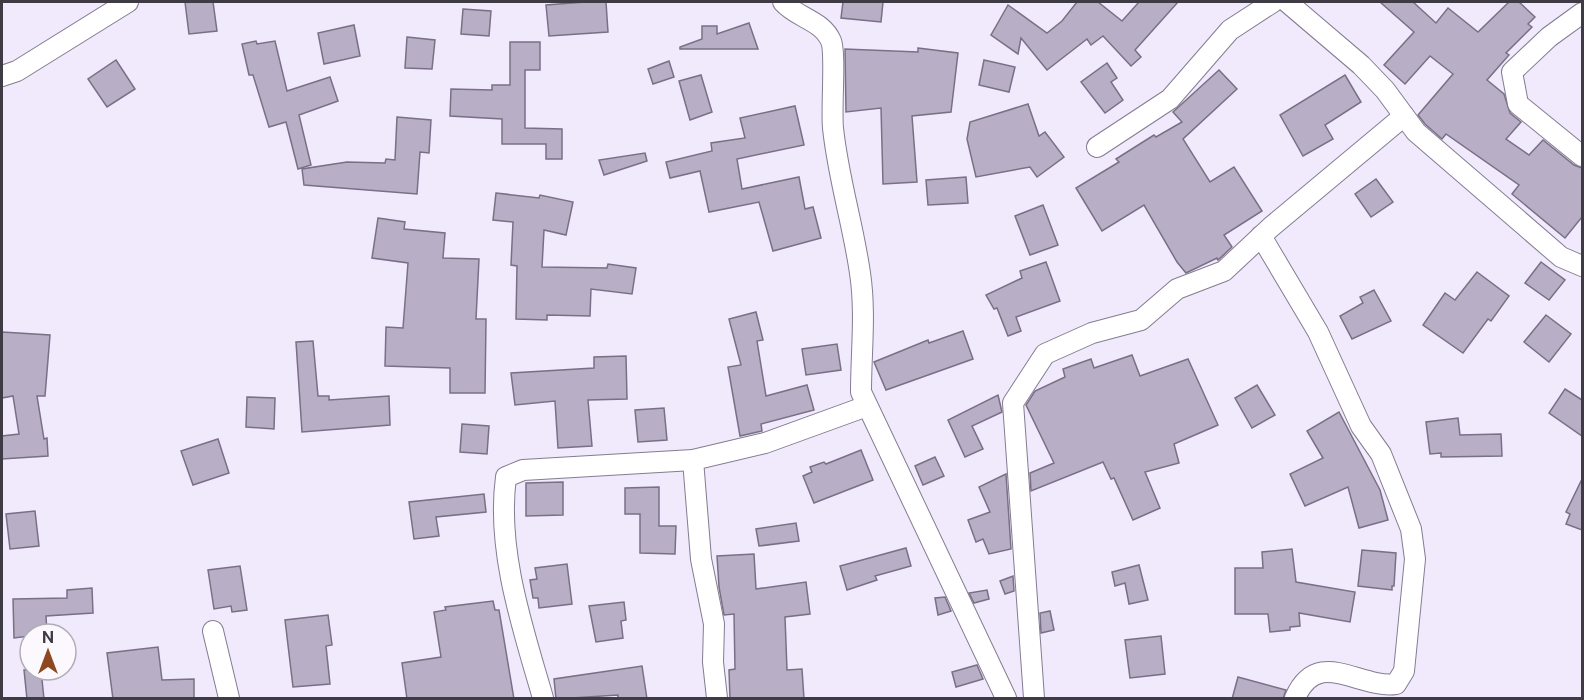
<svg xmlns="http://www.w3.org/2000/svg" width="1584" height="700" font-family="'Public Sans',sans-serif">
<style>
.building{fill:#b8aec5;stroke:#797086;stroke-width:1.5}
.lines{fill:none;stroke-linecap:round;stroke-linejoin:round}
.minor-casing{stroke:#847c91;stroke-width:22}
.minor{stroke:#fff;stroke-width:20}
</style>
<rect width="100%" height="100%" fill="#f1e9fc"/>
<g class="building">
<path d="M185,2h28l4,29 -28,3z"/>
<path d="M585,2h21l2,30 -59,4 -3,-31z"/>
<path d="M843,2h40l-2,20 -40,-4z"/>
<path d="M1077,2h21l24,19 17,-19h39l-43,48 6,7 -10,9 -28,-30 -12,9 -4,-6 -40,31 -26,-32 -3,16 -27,-19 17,-30 39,28 15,-12z"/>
<path d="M1380,2h33l23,21 12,-15 30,24 31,-30h10l16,15 -7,7 4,3 -26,26 3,2 -22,25 17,14 6,19 11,9 -15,17 23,16 14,-15 31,25 8,3v49l-17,21 -53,-44 7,-9 -73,-51 -4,5 -17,-15 -7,-9 35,-41 -23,-18 -25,28 -21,-19 30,-33z"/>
<path d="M463,9l28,2 -2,25 -28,-2z"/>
<path d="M749,23l9,26h-78v-2l22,-8v-13h15v8z"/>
<path d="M354,25l6,31 -36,8 -6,-31z"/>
<path d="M407,37l28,3 -3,29 -27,-1z"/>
<path d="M256,41l1,3 18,-3 12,50 43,-14 8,24 -39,14 12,50 -13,4 -12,-47 -17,5 -16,-52h-4l-7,-31z"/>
<path d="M510,42h30v28h-15v58l37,1v30h-16v-15h-44v-25l-52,-3 1,-27 41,1v-5h18z"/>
<path d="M918,48l40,5 -7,59 -39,4 5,66 -34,2 -2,-76 -35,4 -1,-63 73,3z"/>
<path d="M116,60l19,29 -28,18 -19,-28z"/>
<path d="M984,60l31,7 -6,25 -30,-7z"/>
<path d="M669,61l5,16 -21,7 -5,-15z"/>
<path d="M1107,63l10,15 -6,4 12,18 -18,13 -24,-31z"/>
<path d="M1219,70l18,19 -54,50 27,43 24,-15 28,44 -38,24 8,12 -14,13 -1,-2 -31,15 -9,-11 -33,-57 -42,26 -26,-43 43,-26 -3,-3 38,-24 2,2 26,-15 -9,-10z"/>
<path d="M701,75l11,37 -22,8 -11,-39z"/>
<path d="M1345,75l16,27 -36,23 8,14 -30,17 -23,-41z"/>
<path d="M1028,104l11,32 6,-4 19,25 -27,20 -7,-10 -54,10 -9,-38 3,-17z"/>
<path d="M795,106l9,39 -67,14 5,30 57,-12 6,32 8,-2 8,31 -48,13 -14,-49 -50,10 -9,-41 -30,7 -4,-16 46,-11 -1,-8 34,-5 -5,-20z"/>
<path d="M397,117l34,3 -2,33 -9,-1 -3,42 -113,-9 -2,-16 45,-7 38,1 1,-4 9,1z"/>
<path d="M645,153l2,8 -43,14 -5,-15z"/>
<path d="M966,177l2,26 -40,2 -2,-25z"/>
<path d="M1376,179l17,23 -22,15 -16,-23z"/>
<path d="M496,193l43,5 1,-3 33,7 -7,33 -22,-5 -2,37 65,1 1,-4 28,4 -4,26 -41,-5 -1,27 -43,-1v5l-31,-1 1,-53 -6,-1 2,-43 -20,-2z"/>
<path d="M1043,205l15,40 -28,10 -15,-39z"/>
<path d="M378,218l27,4 -1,7 41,4 -2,25 36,1 -3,60h10l-1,74h-35v-25l-65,-2 1,-39 17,1 5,-65 -36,-5z"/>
<path d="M1046,262l14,39 -44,16 5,14 -13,5 -11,-28 -3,1 -8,-14 36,-17 -2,-7z"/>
<path d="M1541,262l24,18 -16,20 -24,-17z"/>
<path d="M1477,272l32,24 -18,25 -3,-2 -25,34 -40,-28 22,-32 10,7z"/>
<path d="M1374,290l17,31 -39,18 -12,-23 23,-13 -3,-6z"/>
<path d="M756,312l7,28 -6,1 9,55 41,-11 7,25 -53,14 1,7 -22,5 -12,-69 13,-2 -12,-46z"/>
<path d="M1546,315l25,19 -22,28 -25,-20z"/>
<path d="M963,331l10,28 -87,31 -12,-28 54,-22 1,3z"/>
<path d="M2,332l48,3 -5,61h-8l7,43 3,-1 1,18 -46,3v-23l17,-2 -6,-38 -11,2z"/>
<path d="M313,341l5,55h11v4l60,-4 1,29 -88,7 -6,-90z"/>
<path d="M837,344l4,26 -35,5 -4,-26z"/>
<path d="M1132,355l8,21 48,-17 30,66 -44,19 5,19 -34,9 15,36 -27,12 -19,-42 -3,1 -8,-17 -72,29 -1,-18 24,-10 -28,-58 9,-14 30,-14 -2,-8 28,-10 3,9z"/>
<path d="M626,356l1,43 -39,1 4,46 -34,2 -3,-47 -40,4 -4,-32 83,-5v-11z"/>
<path d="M1257,385l18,30 -23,13 -17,-30z"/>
<path d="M1565,389l17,11v36l-33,-23z"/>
<path d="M998,395l4,17 -30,14 11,23 -18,8 -17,-37z"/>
<path d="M247,397l28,1 -1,31 -28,-2z"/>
<path d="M664,408l3,32 -29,2 -3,-32z"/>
<path d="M1339,412l41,78 8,30 -29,8 -11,-41 -43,19 -15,-32 33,-16 -16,-27z"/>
<path d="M1458,418l2,17 41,-1 1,22 -61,1v-4l-11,1 -4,-32z"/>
<path d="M462,424l27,2 -2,28 -27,-2z"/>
<path d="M218,439l11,34 -36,12 -12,-34z"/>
<path d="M861,450l12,30 -59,23 -11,-27 9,-4 -2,-5 14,-5 2,2z"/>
<path d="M935,457l9,19 -21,9 -8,-19z"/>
<path d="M1006,474l5,75 -22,5 -6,-15 -7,3 -8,-22 22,-8 -11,-25z"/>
<path d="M1582,479v51l-16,-6 4,-10 -4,-2z"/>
<path d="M563,482v33l-37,1v-33z"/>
<path d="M659,487v39h17l-1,28 -35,-1v-39h-15v-26z"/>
<path d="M484,494l2,18 -50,5 3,19 -25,3 -5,-37z"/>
<path d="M35,511l4,35 -29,3 -4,-35z"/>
<path d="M796,523l3,18 -40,5 -3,-17z"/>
<path d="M906,548l5,18 -36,10 2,4 -30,10 -7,-24z"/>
<path d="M1292,549l4,33 59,10 -5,30 -51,-9 1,13 -10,1v3l-20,2 -2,-18h-33v-46h28l-1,-16z"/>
<path d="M1362,550l34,3 -2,33h-2v4l-34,-4z"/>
<path d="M754,554l2,35 50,-7 4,32 -25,3 2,53 15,-1 2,30h-74l-1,-29 6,-1 -1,-55 -10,1 -5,-28 -2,-31z"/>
<path d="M567,564l5,40 -33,4 -1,-10h-5l-3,-18 7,-1 -2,-11z"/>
<path d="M1139,565l9,35 -19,4 -4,-21 -10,3 -3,-14z"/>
<path d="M240,566l7,44 -15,2 -1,-6 -17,3 -6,-39z"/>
<path d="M1013,576l1,15 -9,3 -5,-13z"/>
<path d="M92,588l1,25 -47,3 1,18 -33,4 -1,-39 54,-1v-8z"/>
<path d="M987,590l2,9 -15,4 -5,-10z"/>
<path d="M945,597l6,14 -13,4 -3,-17z"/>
<path d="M493,601l2,9h4l15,89h-107l-5,-36 39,-6 -7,-45 12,-2 -1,-3z"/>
<path d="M624,602l2,18 -5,1 2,17 -27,4 -7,-36z"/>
<path d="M1050,611l4,19 -13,3 -1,-20z"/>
<path d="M328,615l4,30 -6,1 4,38 -37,3 -8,-67z"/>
<path d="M1161,636l4,38 -35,4 -5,-38z"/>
<path d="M158,647l4,33 32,-1v20h-81l-6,-46z"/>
<path d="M977,665l6,14 -27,8 -4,-15z"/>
<path d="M642,666l5,33h-29v-4l-62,4 -2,-20z"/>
<path d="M24,670h17l3,29h-17z"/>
<path d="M1238,677l48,13 -3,9h-51z"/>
</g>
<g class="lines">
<g class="minor-casing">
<g id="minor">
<path d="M783,2c14,16 39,18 48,39 5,12 0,69 2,87 5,49 20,96 27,145 6,40 1,79 1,119l145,306"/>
<path d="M1287,2l74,63 24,25 31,42 145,125 21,9"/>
<path d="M1582,13l-33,24 -37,35 6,32 64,52"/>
<path d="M2,76l15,-5 111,-69"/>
<path d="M1097,147l73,-48 60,-69 43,-28"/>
<path d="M1261,236l57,96 43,94 20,28 30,75 4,30 -11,112 -8,13c-38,5 -78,-38 -101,14"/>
<path d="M693,460l8,99 13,65 -1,38 4,36"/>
<path d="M213,631l16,67"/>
<path d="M543,698c-20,-69 -47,-148 -37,-221l17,-7 170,-10 72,-17 102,-37"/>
<path d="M1034,698l-21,-295 32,-49 47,-21 49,-13 36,-31 47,-18 47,-44 133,-111"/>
</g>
</g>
<use href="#minor" class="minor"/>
</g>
<rect width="1584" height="700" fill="none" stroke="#3f3b45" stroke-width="6"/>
<g transform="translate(48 652)"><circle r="28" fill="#fbf9fe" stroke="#b0adb4" stroke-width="1.5"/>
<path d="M0-4.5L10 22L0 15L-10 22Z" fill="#8d481f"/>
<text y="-9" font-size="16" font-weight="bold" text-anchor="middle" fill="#3f3b45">N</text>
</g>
</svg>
